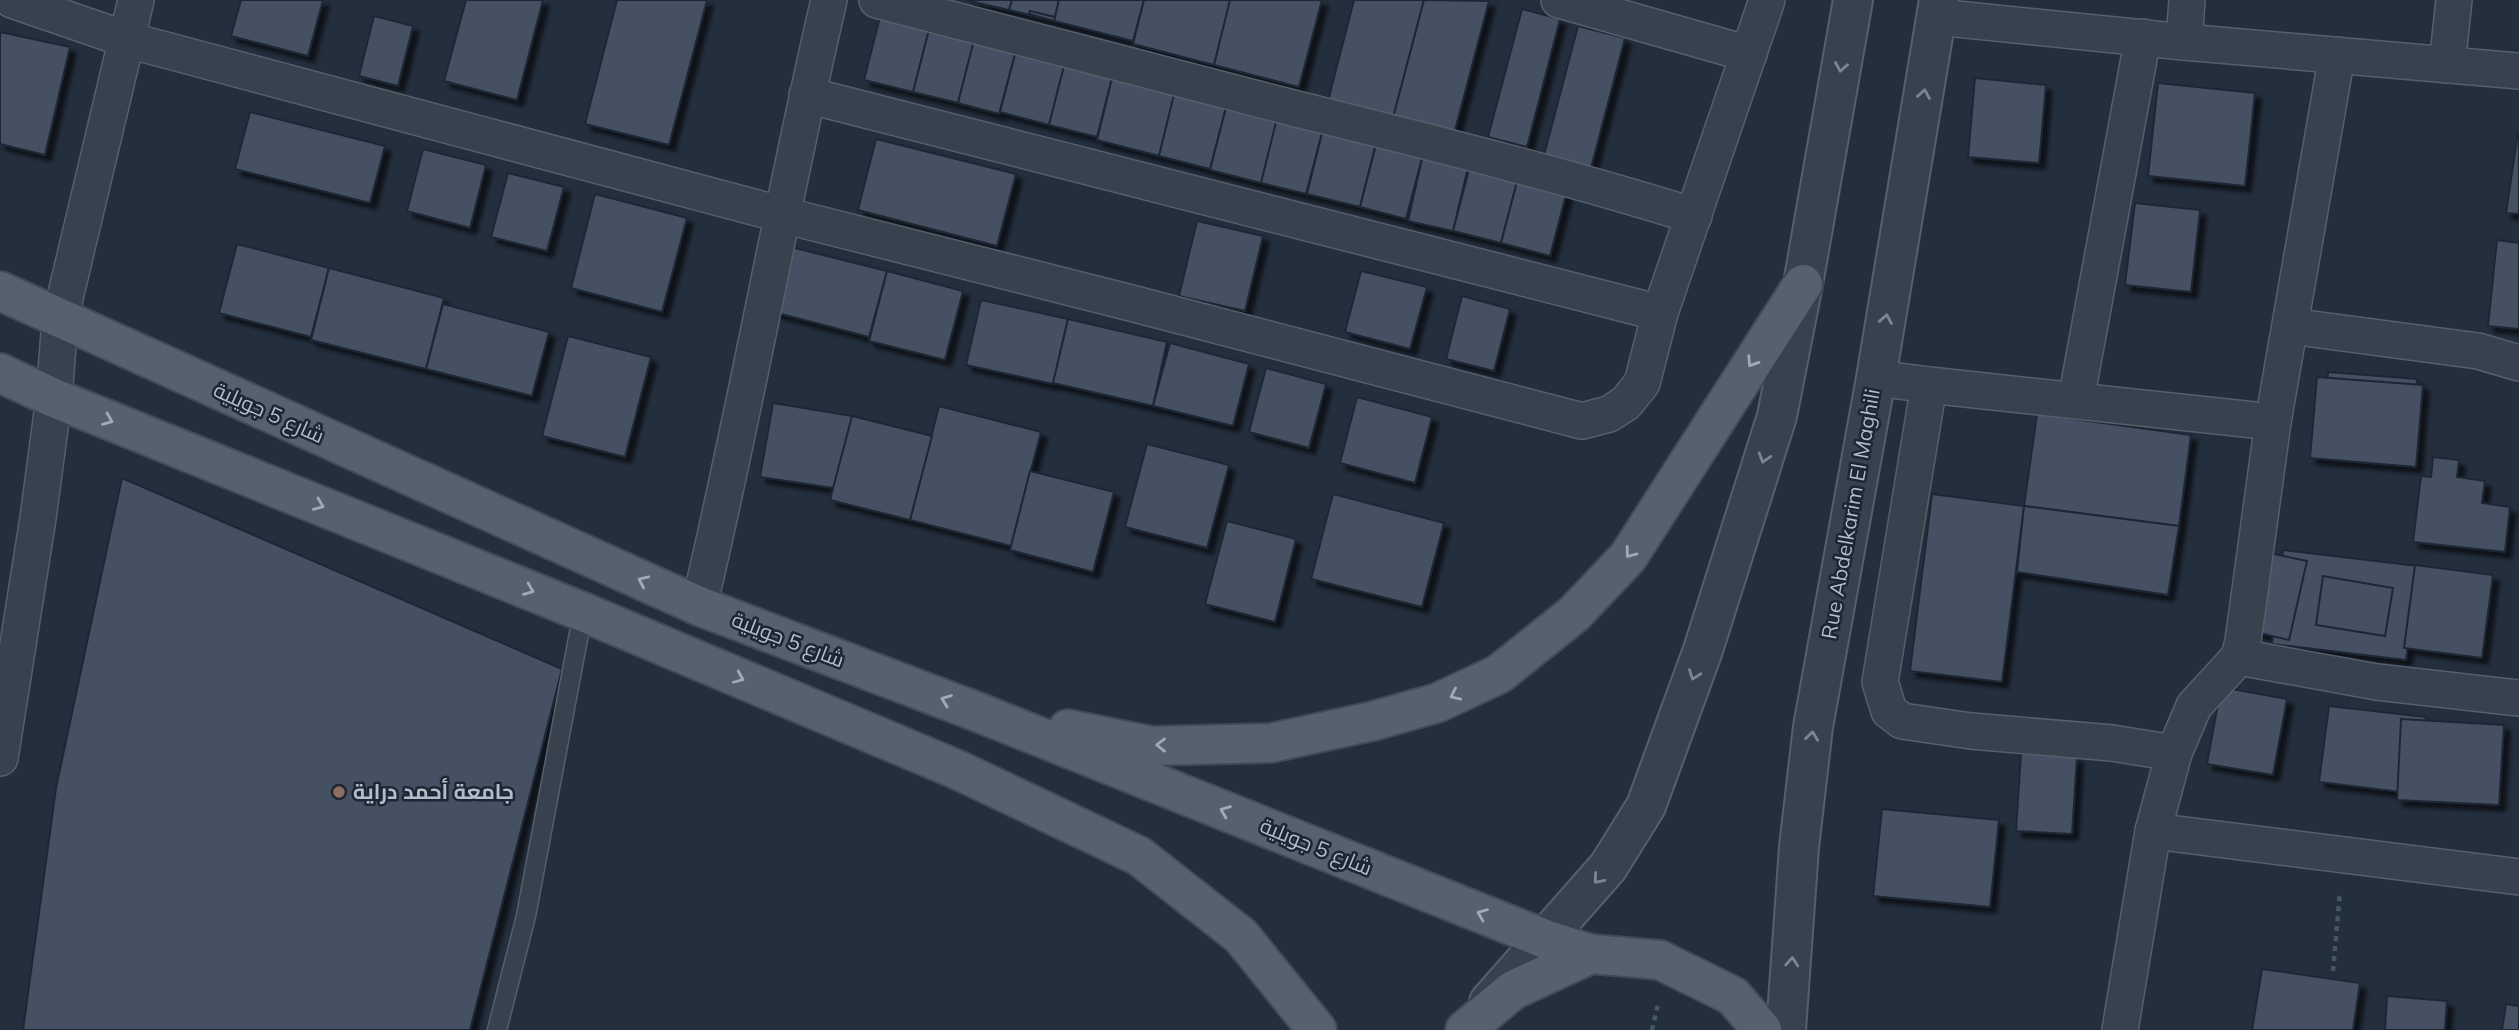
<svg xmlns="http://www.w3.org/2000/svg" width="2519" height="1030" font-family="Mulish,Cairo,sans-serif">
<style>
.building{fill:#455162;stroke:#1f2835;stroke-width:2;filter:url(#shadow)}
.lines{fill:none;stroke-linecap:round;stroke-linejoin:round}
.service-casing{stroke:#565f6c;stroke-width:21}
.minor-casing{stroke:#565f6c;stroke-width:38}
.tertiary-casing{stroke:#565f6c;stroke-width:42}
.primary-casing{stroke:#414a57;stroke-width:42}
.path{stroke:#44595c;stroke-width:4.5;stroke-dasharray:5 5;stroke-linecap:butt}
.service{stroke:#38414e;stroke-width:18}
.minor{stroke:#38414e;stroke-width:35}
.tertiary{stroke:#38414e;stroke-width:38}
.primary{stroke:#56606e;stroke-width:38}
.oneway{stroke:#7c8592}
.oneway2{stroke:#a1aab7}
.education-dot{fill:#8d6e63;stroke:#1d2633;stroke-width:2.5}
.labels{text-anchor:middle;stroke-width:5;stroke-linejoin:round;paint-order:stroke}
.street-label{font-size:21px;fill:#b4bcc9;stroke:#1d2633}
.poi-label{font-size:21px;font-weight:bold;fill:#b4bcc9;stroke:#1d2633;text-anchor:start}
</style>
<defs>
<filter id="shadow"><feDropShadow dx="6" dy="6" stdDeviation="2" flood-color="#0009"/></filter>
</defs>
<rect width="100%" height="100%" fill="#242f3e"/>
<g class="building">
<path d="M241,0h82l-15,56 -77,-20z"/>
<path d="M466,0h77l-26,100 -73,-19z"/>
<path d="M617,0h90l-38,145 -84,-21z"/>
<path d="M965,0h47l-3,10z"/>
<path d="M1012,0h47l-5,21 -45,-11z"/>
<path d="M1059,0h85l-11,41 -79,-20z"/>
<path d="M1144,0h87l-17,65 -81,-21z"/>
<path d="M1230,0h92l-23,87 -85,-22z"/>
<path d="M1354,0h70l-31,118 -65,-17z"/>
<path d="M1424,0l65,1 -35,133 -61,-16z"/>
<path d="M882,9l49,13 -18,70 -49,-12z"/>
<path d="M1522,9l38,10 -33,128 -39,-10z"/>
<path d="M1030,11l25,6 -1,4 -25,-7z"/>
<path d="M374,16l39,10 -15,60 -39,-10z"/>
<path d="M931,22l45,12 -18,69 -45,-11z"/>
<path d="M1578,26l47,12 -34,130 -47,-13z"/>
<path d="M0,32l70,15 -25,108 -45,-11z"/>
<path d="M976,32l42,11 -19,71 -41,-11z"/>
<path d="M1018,43l49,13 -18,69 -49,-13z"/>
<path d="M1066,58l48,12 -17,67 -48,-12z"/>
<path d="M1114,70l63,16 -18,70 -62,-16z"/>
<path d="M1975,78l71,7 -7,78 -71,-6z"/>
<path d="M2158,83l97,10 -10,93 -97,-10z"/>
<path d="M1176,86l52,14 -18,69 -51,-13z"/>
<path d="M1228,100l51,13 -18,70 -51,-13z"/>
<path d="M250,112l135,34 -15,57 -135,-34z"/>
<path d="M1278,114l46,11 -18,69 -45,-11z"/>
<path d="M1324,125l53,14 -17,68 -53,-13z"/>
<path d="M2518,132h1v82l-13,-1z"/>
<path d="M1378,137l46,13 -18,69 -46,-12z"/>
<path d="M876,139l140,35 -19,72 -139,-36z"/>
<path d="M423,149l63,16 -16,63 -63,-17z"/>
<path d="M1424,150l46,9 -17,72 -45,-10z"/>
<path d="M1471,162l48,12 -18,69 -48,-12z"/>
<path d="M508,173l56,14 -17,64 -56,-14z"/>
<path d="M1519,174l49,13 -18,69 -49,-13z"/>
<path d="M595,194l92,24 -25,94 -91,-24z"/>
<path d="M2135,203l65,7 -9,82 -66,-7z"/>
<path d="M1197,221l66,15 -18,75 -66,-15z"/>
<path d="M2497,240l22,3v86l-31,-3z"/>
<path d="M237,244l92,24 -18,69 -92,-24z"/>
<path d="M783,245l104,26 -18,66 -103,-27z"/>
<path d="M329,268l115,30 -18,71 -115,-29z"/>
<path d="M887,271l76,20 -18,69 -76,-19z"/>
<path d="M1361,271l66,16 -17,62 -65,-17z"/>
<path d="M1462,296l48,13 -16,62 -48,-12z"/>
<path d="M981,300l87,19 -15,65 -87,-19z"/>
<path d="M443,304l106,28 -17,64 -106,-27z"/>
<path d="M1068,319l99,23 -14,64 -100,-23z"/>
<path d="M568,336l83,21 -26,100 -83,-21z"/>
<path d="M1170,343l79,21 -16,62 -80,-20z"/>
<path d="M1266,368l60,16 -17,64 -60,-16z"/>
<path d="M2328,372l89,7 -5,73 -89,-7z"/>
<path d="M2317,377l106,8 -7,82 -106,-9z"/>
<path d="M1357,397l75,20 -17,66 -75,-20z"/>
<path d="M773,403l79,13 -12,73 -80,-12z"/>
<path d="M939,406l102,26 -30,114 -101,-26z"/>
<path d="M2037,414l154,21 -12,91 -155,-20z"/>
<path d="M852,416l80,20 -22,84 -80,-20z"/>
<path d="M1147,444l82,21 -22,83 -82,-21z"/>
<path d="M2433,457l26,3 -2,17 28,4 -3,22 28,4 -5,45 -92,-10 8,-66 10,1z"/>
<path d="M1030,471l84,21 -21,80 -83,-22z"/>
<path d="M122,478l440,191 -92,361h-447l33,-242z"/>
<path d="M1333,494l111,29 -22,84 -111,-28z"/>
<path d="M1932,494l92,12 -22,176 -92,-11z"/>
<path d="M2024,506l155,20 -11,69 -151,-23z"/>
<path d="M1227,521l69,18 -21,83 -70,-18z"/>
<path d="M2283,550l135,16 -12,94 -134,-16z"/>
<path d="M2265,552l42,9 -18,79 -42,-10z"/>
<path d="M2415,565l78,10 -11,83 -78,-10z"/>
<path d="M2323,576l70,12 -8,48 -69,-11z"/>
<path d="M2221,687l66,12 -14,76 -66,-11z"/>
<path d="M2329,706l97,11 -9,77 -98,-12z"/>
<path d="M2401,719l103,6 -5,80 -102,-5z"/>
<path d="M2021,753l56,4 -5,77 -56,-3z"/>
<path d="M1882,809l117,11 -9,87 -117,-11z"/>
<path d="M2262,969l98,14 -7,47h-101z"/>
<path d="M2387,996l60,5 -2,29h-60z"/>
<path d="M2506,1004l13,2v24h-17z"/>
</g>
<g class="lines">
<g class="service-casing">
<path id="service" d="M497,1030l29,-114 57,-304"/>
</g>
<g class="minor-casing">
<g id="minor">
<path d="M12,0l116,40 655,175 348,88 451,118 27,-7 17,-11 16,-20 18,-70 107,-313"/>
<path d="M877,0c138,35 274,72 412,107 136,34 271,67 405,109"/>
<path d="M1559,0l190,54"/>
<path d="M1937,17l247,25 335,29"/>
<path d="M2184,42l3,-42"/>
<path d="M2447,65l7,-65"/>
<path d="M807,95l853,218"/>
<path d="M2290,326l188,25 41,12"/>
<path d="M1876,378l53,7 344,37"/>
<path d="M1929,385l-49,297 9,29 13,10 69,10 141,12 62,10"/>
<path d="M2076,400l67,-363"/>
<path d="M699,606c48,-201 83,-405 130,-606"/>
<path d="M2239,657l138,25 142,16"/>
<path d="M0,758l38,-240 16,-120 6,-79 76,-319"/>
<path d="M2153,831l366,46"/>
<path d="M2120,1030l33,-199 21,-78 20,-47 45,-49 4,-16 30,-219 64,-367"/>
</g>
</g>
<g class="tertiary-casing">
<g id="tertiary">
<path d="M1489,1002l119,-135 38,-61 57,-156 74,-234 26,-132 50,-284"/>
<path d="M1786,1030l13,-183 14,-120 63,-349 63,-378"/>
</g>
</g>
<g class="primary-casing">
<g id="primary">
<path d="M0,291l699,315 281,107 565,226 46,15"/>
<path d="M0,373l54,25 529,214 375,158 181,86 102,80 76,94"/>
<path d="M1068,729l84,17 119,-3 102,-22 64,-18 62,-29 75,-60 54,-57 175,-273"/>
<path d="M1465,1030l48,-40 78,-36 69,6 73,36 29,34"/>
</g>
</g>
<g class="path">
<path d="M2333,971l7,-80"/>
<path d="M1652,1030l6,-26"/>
</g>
<use href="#service" class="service"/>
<use href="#minor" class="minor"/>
<use href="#tertiary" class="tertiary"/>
<use href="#primary" class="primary"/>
</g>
<defs><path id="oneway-chevron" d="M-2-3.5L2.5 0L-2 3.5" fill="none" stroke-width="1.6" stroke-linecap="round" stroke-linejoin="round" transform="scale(1.75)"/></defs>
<g class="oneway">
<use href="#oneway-chevron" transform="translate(1841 67) rotate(100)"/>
<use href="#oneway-chevron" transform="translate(1924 94) rotate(-80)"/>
<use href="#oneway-chevron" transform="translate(1886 319) rotate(-80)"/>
<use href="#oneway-chevron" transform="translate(1764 458) rotate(107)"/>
<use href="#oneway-chevron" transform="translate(1694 675) rotate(110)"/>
<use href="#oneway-chevron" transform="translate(1812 736) rotate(-83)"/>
<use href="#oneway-chevron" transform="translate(1598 879) rotate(131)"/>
<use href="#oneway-chevron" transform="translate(1792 962) rotate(-86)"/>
</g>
<g class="oneway2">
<use href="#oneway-chevron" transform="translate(1752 362) rotate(123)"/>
<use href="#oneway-chevron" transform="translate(108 420) rotate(22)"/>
<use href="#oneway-chevron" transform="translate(319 505) rotate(22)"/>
<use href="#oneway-chevron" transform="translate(1630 553) rotate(127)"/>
<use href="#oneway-chevron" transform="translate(643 581) rotate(-156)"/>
<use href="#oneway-chevron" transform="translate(529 590) rotate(22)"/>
<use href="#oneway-chevron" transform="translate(739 678) rotate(23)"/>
<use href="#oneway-chevron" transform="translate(1455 695) rotate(155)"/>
<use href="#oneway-chevron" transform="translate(946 700) rotate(-159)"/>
<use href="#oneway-chevron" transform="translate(1161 745) rotate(-180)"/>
<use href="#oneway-chevron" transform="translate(1225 811) rotate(-158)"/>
<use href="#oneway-chevron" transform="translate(1482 914) rotate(-158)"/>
</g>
<circle class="education-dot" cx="339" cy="792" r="7"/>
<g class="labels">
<g class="street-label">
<text transform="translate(269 413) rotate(24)" y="7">شارع 5 جويلية</text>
<text transform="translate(1851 514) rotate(-80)" y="7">Rue Abdelkarim El Maghili</text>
<text transform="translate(788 640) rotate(21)" y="7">شارع 5 جويلية</text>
<text transform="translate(1316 847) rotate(22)" y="7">شارع 5 جويلية</text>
</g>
<g class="poi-label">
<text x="353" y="799">جامعة أحمد دراية</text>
</g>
</g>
</svg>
